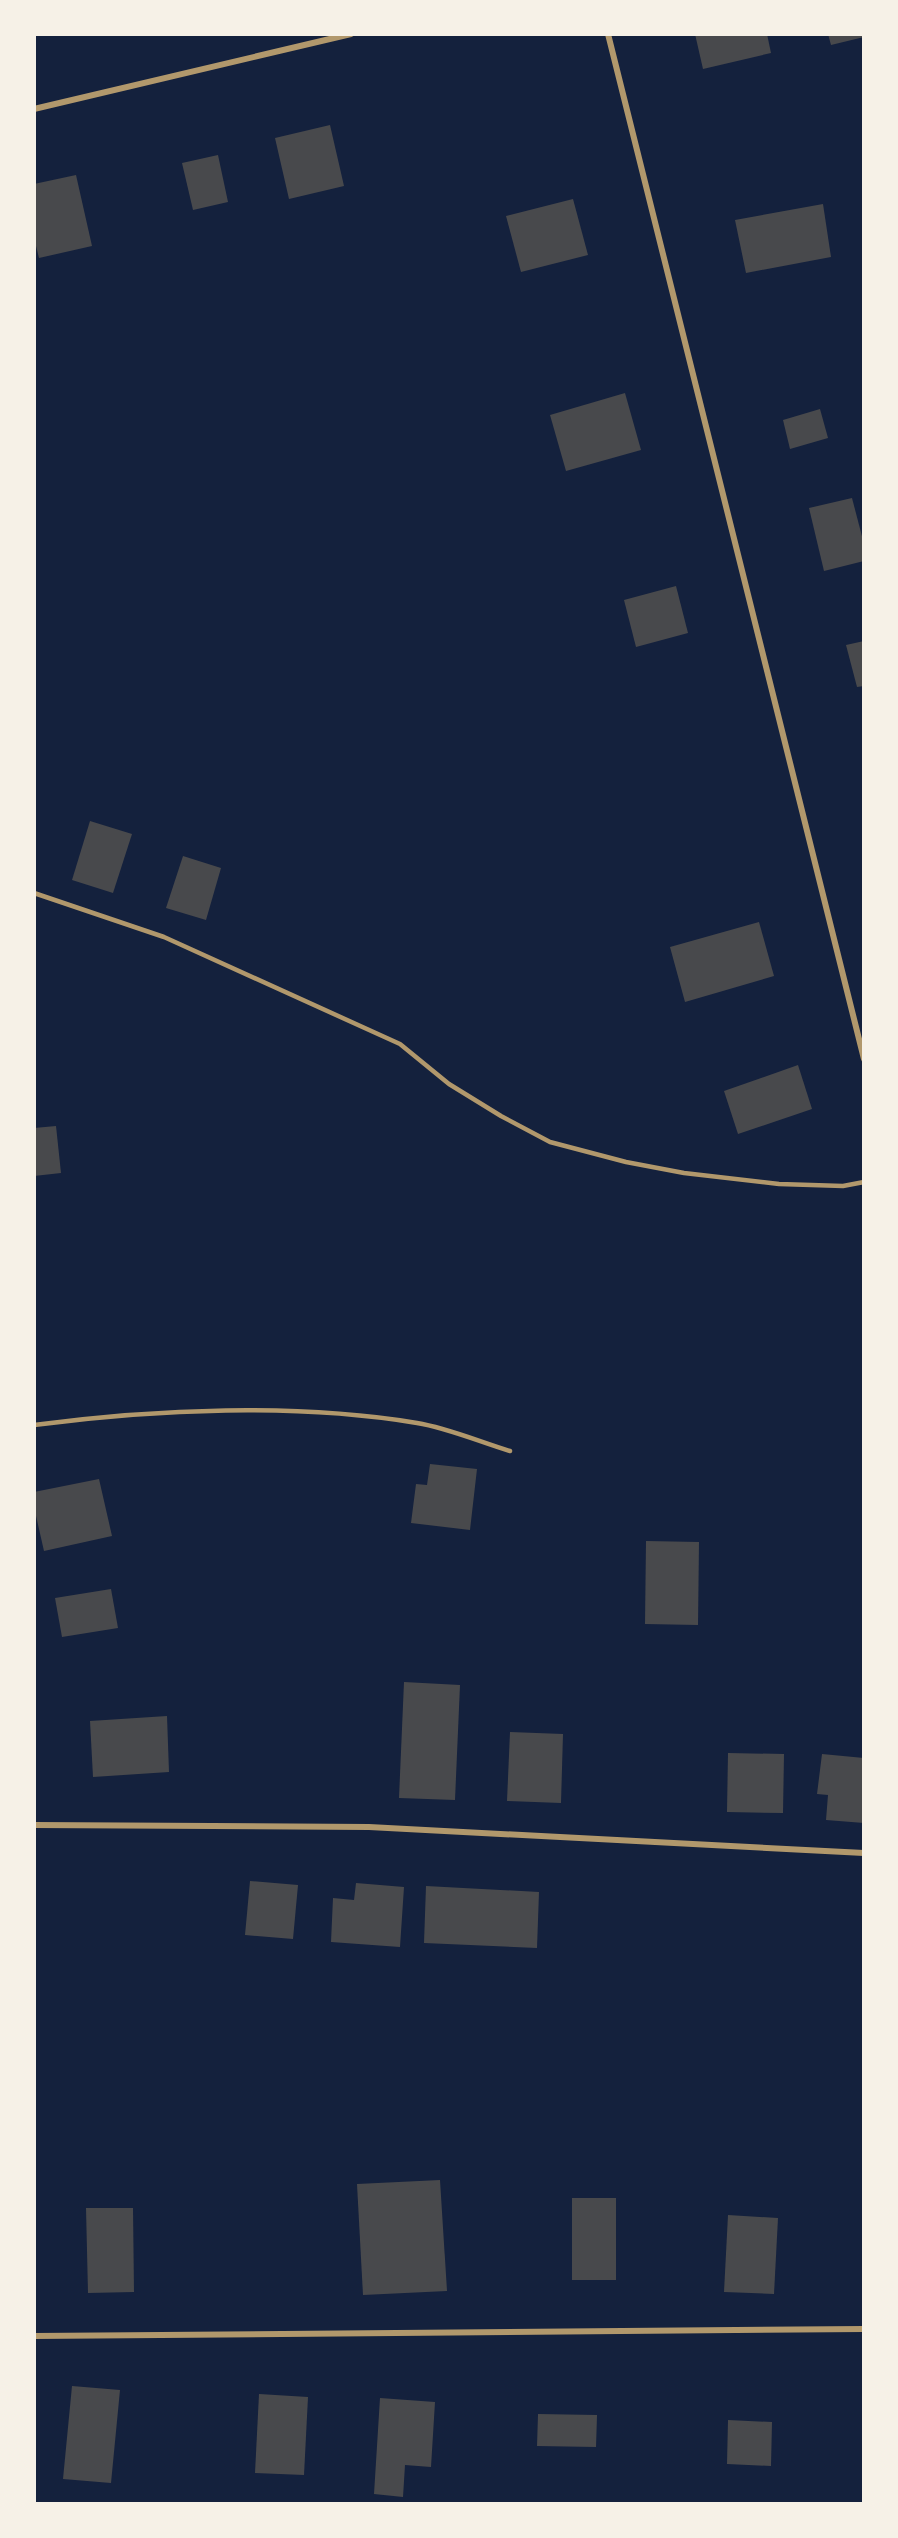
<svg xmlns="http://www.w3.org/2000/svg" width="898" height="2538" font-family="'PT Sans Narrow',sans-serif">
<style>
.building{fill:#48494c}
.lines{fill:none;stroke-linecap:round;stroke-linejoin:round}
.service{stroke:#b1986c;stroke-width:4.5}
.minor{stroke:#b1986c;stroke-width:6}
</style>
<rect width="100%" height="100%" fill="#14213d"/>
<g class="building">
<path d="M695,34h72l4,19 -68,16z"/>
<path d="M828,34h36v3l-33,8z"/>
<path d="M330,125l14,61 -55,13 -14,-61z"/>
<path d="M218,155l10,47 -35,8 -11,-47z"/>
<path d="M76,175l16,71 -53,12 -5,-20v-54z"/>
<path d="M573,199l15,56 -67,17 -15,-56z"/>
<path d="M823,204l8,53 -85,16 -11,-53z"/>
<path d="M625,393l16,57 -75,21 -16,-56z"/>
<path d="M820,409l8,29 -38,11 -7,-29z"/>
<path d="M852,498l12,46v17l-40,10 -15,-63z"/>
<path d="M676,586l12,47 -52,14 -12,-47z"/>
<path d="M864,641v45l-7,1 -11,-42z"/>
<path d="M90,821l42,13 -19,59 -41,-13z"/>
<path d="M183,856l38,12 -15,52 -40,-12z"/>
<path d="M759,922l15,54 -89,26 -15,-55z"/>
<path d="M798,1065l14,44 -74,25 -14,-43z"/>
<path d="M56,1126l5,47 -27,3v-48z"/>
<path d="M430,1464l47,5 -7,61 -59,-7 5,-39 11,1z"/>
<path d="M99,1479l13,57 -68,15 -10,-44v-15z"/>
<path d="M646,1541l53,1 -1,83 -53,-1z"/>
<path d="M111,1589l7,39 -56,9 -7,-39z"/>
<path d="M404,1682l56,3 -5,115 -56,-2z"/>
<path d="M167,1716l2,56 -76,5 -3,-56z"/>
<path d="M510,1732l53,2 -2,69 -54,-2z"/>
<path d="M728,1753l56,1 -1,59 -56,-1z"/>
<path d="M822,1754l42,4v65l-38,-3 2,-25 -11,-1z"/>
<path d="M250,1881l48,4 -5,54 -48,-4z"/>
<path d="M356,1883l48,4 -4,60 -69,-5 2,-44 21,2z"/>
<path d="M426,1886l113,6 -2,56 -113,-5z"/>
<path d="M440,2180l7,111 -84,4 -6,-111z"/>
<rect x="572" y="2198" width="44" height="82"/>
<path d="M86,2208h47l1,84 -46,1z"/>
<path d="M728,2215l50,3 -4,76 -50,-2z"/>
<path d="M72,2386l48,4 -9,93 -48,-4z"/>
<path d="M259,2394l49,3 -4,78 -49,-2z"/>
<path d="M380,2398l55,4 -4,65 -26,-2 -2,32 -29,-3z"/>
<path d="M538,2414l59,1 -1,32 -59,-1z"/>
<path d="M728,2420l44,2 -1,44 -44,-2z"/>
</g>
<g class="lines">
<g class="service">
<path d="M34,893l130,44 236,107 49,40 52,32 49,26 76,20 58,11 95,11 64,2 21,-4"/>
<path d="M34,1425c122,-16 262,-22 383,-2 31,5 63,19 93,28"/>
</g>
<g class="minor">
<path d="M608,34l256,1025"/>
<path d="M34,109l317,-75"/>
<path d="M34,1825l335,2 495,26"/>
<path d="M34,2336l830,-7"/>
</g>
</g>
<rect width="898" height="2538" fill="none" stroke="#f6f1e7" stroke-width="72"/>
</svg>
